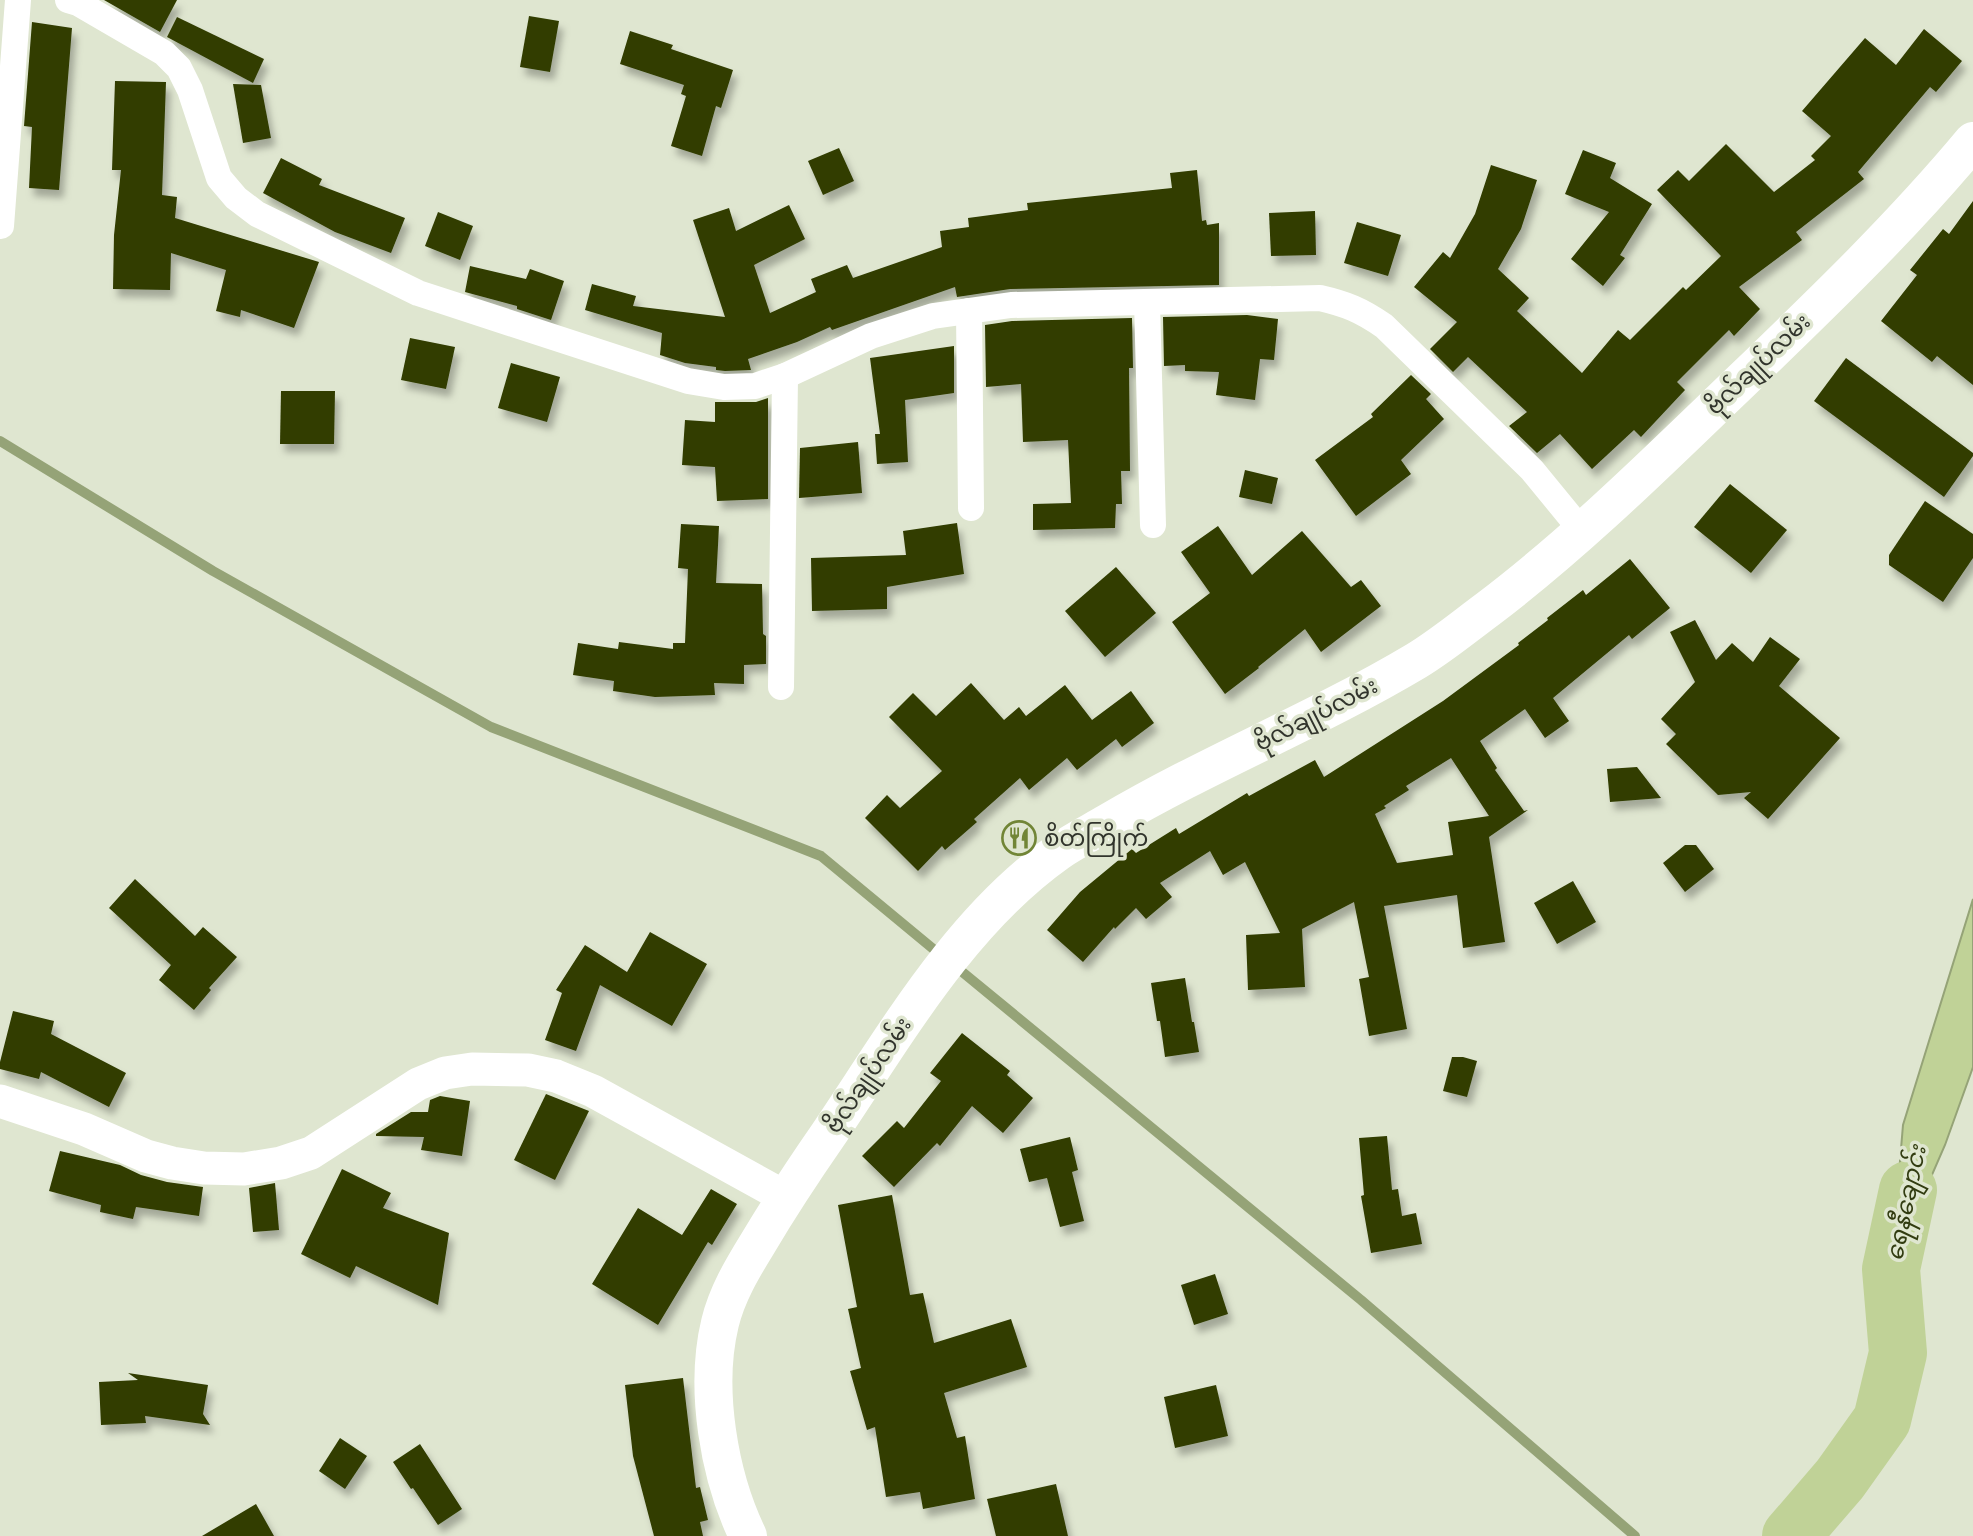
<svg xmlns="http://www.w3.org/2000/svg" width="1973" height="1536" font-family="Poppins,'Noto Sans Myanmar',sans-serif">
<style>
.water{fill:#c0d297;stroke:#95a377;stroke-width:2}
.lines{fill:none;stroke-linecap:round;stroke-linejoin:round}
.stream{stroke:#95a377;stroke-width:10}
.river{stroke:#c0d297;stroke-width:58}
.building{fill:#303c00;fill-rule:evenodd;filter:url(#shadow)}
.minor{stroke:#fff;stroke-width:26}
.tertiary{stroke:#fff;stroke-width:33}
.primary{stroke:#fff;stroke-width:38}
.labels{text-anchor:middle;stroke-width:7;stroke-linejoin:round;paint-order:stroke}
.street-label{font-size:23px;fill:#31342c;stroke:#dfe6d0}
.poi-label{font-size:23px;fill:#31342c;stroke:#dfe6d0;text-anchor:start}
.water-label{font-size:24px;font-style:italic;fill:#323c11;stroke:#dfe6d0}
</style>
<defs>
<filter id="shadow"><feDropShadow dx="4.5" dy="8" stdDeviation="3.5" flood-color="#0004"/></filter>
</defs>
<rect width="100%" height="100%" fill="#dfe6d0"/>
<path class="water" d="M1973,899v168l-28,78 -54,124 12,-144z"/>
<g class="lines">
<g class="stream">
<path d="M0,441l213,130 278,156 330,129 122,101"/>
<path d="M955,966l406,334 274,236"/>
</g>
<path class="river" d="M1791,1536l49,-57 42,-59 16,-67 -7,-84 17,-79"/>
</g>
<g class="building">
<path d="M104,0h73l-17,32z"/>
<path d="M529,16l30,5 -9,51 -30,-5z"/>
<path d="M177,17l87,42 -11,24 -86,-46z"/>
<path d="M32,22l40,6 -13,162 -30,-2 3,-61 -8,-1z"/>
<path d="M1924,29l38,32 -26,31 -6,-5 -72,85 6,7 -68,53 6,8 -63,47 21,22 -26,27 -5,-6 -52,52 8,8 -44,47 -7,-7 -42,39 -32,-35 -23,19 -28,-27 18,-14 -59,-55 -15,15 -23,-23 27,-27 -43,-35 29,-35 7,6 25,-44 16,-49 46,15 -16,49 -23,40 31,29 -12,13 65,62 36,-43 12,10 53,-53 3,3 35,-34 -64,-66 21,-20 11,11 37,-37 48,48 41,-32 -4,-4 20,-20 -29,-25 63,-73 31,27z"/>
<path d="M630,31l43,14 -2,4 62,21 -12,38 -5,-2 -14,50 -31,-10 15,-50 -5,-2 3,-9 -64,-21z"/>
<path d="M115,81l51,1 -4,113 15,2 -2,21 144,44 -25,66 -53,-18 -1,7 -24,-6 10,-41 -55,-17 -1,37 -57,-1 1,-54 7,-65h-9z"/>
<path d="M233,84l28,1 10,53 -28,5z"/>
<path d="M839,148l15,33 -31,14 -15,-34z"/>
<path d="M1583,150l33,13 -6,15 42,26 -32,51 5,3 -22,28 -32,-27 38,-47 -44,-18z"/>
<path d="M281,158l41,21 -3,6 86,33 -14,35 -56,-21 -72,-39z"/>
<path d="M1197,170l5,51 4,-1 1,5 12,-2v62l-209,4 -53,8 -2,-10 -123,43 -2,-3 -33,15 -49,17 3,11 -26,1 -9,-1v-3l-31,-4 -25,-8 2,-22 -77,-23 7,-26 44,12 -3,10 92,11 -32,-97 36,-12 7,23 53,-26 16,34 -51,26 16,48 46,-21 -5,-13 36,-14 6,13 89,-31 -2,-16 29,-4 -1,-9 60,-8 -1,-7 145,-15 -2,-15z"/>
<path d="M1973,201v184l-36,-29 -5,6 -51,-41 36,-46 -7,-5 33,-41 6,5z"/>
<path d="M1315,211l1,44 -45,1 -2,-43z"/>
<path d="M438,212l35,14 -13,34 -35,-14z"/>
<path d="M1357,222l44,13 -13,41 -44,-13z"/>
<path d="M470,266l56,13 4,-10 34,12 -13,39 -34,-11v-3l-52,-14z"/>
<path d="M1247,315l31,4 -4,41 -14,-1 -5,41 -39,-5 3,-23 -34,-1v-6l-21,1 -1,-49z"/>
<path d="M1132,318l1,50h-4l1,103h-9l1,33h-6l-1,24 -82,2v-26l38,-1 -3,-63 -45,2 -2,-58 -35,3 -1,-62 27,-4z"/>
<path d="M410,338l45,9 -9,42 -45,-9z"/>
<path d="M954,346v47l-49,7 3,62 -31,2 -2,-30h5l-10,-76z"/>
<path d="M1846,358l127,95v3l-29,41 -130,-96z"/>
<path d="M511,363l49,14 -13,45 -49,-14z"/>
<path d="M1411,375l20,19 -5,5 18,20 -43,41 10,14 -55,42 -41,-56 58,-43 -2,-3z"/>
<path d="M281,391h54l-1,53h-54z"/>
<path d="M768,398v101l-51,2 -2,-34 -33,-2 3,-45 30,2v-20h41z"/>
<path d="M858,442l4,51 -63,5 1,-50z"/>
<path d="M1245,470l33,8 -6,26 -33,-7z"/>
<path d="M1730,484l57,46 -36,43 -57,-46z"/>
<path d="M1925,501l48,33v24l-30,44 -54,-37v-10z"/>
<path d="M957,523l7,51 -77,13v22l-75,2 -1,-53 95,-3 -3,-24z"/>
<path d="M681,524l38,2 -3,57 46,1 1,50 3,2v28l-22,1v19l-30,-1 1,12 -60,2 -42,-6 1,-10 -41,-6 5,-32 40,6 1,-7 54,7v-6h12l3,-74 -10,-1z"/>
<path d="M1218,526l34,49 50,-44 49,56 10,-7 20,26 -60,46 -16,-23 -47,38 1,1 -34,26 -53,-72 38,-29 -29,-41z"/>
<path d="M1630,559l40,49 -38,31 -3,-4 -76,63 16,23 -24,17 -20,-29 -45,32 17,27 -2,2 29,41 4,-1 -39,27 16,105 -42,6 -6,-53 -73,11 23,123 -38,7 -10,-57 10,-2 -15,-75 -52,27 3,58 -57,3 -2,-55 34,-2 -35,-71 -22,13 -13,-24 -50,32 12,14 -26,22 -10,-11 -21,21 -1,-2 -31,35 -36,-32 33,-38 52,-43 4,4 40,-25 3,6 68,-41 2,3 66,-36 9,17 119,-76 76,-56 -1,-2 30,-23 -1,-2 36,-28 3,5zM1451,758l38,58 -41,6 5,33 -56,8 -22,-49 11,-6 -2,-2 25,-16 -3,-4z"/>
<path d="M1116,567l40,46 -51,44 -40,-46z"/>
<path d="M1695,620l21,40 16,-17 21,19 17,-25 30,22 -21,27 61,52 -72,81 -24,-21 7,-6 -33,3 -52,-51 10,-10 -15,-15 34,-37 -25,-50z"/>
<path d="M971,683l33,37 15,-13 7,9 39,-31 27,35 39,-29 23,32 -32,24 -6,-8 -39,31 -10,-12 -38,32 -9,-12 -46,41 3,3 -32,28 -3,-4 -24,25 -53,-53 22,-23 13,13 42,-37 -53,-54 24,-24 23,23z"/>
<path d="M1637,767l24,31 -51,4 -3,-33z"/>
<path d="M1685,845h11l18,24 -29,23 -22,-29z"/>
<path d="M135,879l60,57 8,-9 34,30 -28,31 2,2 -17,20 -35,-30 12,-15 -62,-57z"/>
<path d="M1573,881l23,41 -39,22 -23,-41z"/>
<path d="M650,932l57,32 -35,62 -72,-41 -24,66 -31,-11 17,-47 -6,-3 29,-45 42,27z"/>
<path d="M1185,978l7,44h2l5,30 -34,5 -5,-36h-3l-6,-38z"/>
<path d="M13,1011l41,10 -3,13 75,39 -17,34 -68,-35 -2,7 -39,-10v-7z"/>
<path d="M962,1033l48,38 -3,4 26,23 -30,35 -31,-27 -32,40 -3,-3 -43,44 -32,-31 35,-35 7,7 37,-47 -11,-8z"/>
<path d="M1452,1057h11l14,4 -10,36 -24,-6z"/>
<path d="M546,1094l43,17 -34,69 -41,-20z"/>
<path d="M440,1096l30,5 -8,55 -41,-6 3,-13 -48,-1v-2l35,-22h17l2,-12z"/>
<path d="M1387,1136l5,54 6,-1 4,27 14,-3 6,31 -51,9 -10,-57 3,-1 -5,-57z"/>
<path d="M1070,1137l8,33 -6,2 12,49 -24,6 -13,-49 -18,4 -9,-33z"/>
<path d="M60,1151l60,14 21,10 26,7 36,5 -4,29 -63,-9 -3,12 -33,-7 1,-7 -52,-14z"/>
<path d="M342,1169l49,24 -8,15 66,25 -11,72 -82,-39 -6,12 -49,-24z"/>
<path d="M275,1183l4,47 -26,2 -4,-44z"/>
<path d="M711,1189l26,15 -25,41 -4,-3 -50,83 -66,-41 46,-76 44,27z"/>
<path d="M892,1195l18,100 13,-2 11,50 77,-24 16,48 -83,26 13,45 8,-2 10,63 -52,10 -3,-17 -34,5 -11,-70 -8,3 -17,-59 11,-3 -13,-59 9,-2 -19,-102z"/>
<path d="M1215,1274l13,40 -34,11 -13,-40z"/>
<path d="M128,1373l80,12 -5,29 7,11 -65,-9 1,7 -45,2 -2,-43 39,-2z"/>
<path d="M683,1378l13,110 4,-1 8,33 -8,2 3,14h-49l-21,-80 -8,-71z"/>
<path d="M1216,1385l12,51 -53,12 -11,-51z"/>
<path d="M340,1438l27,18 -22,33 -26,-18z"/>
<path d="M420,1444l42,65 -24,16 -25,-37 -2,1 -18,-27z"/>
<path d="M1056,1484l12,52h-72l-9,-37z"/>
<path d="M256,1504l18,32h-72z"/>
</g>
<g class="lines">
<g class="minor">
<path d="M68,0l10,3 86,50 15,15 11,22 29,88 17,20 21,16 161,79 270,88 36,6 31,-1 30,-10 86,-40 62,-20 78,-11 309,-7c26,6 41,12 64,28l148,144 50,61"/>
<path d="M1,226l17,-226"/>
<path d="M1147,302l6,223"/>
<path d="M969,311l2,197"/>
<path d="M781,687l4,-311"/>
</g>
<path class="tertiary" d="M0,1101l84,28 62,27 26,7 32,5 40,1 37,-6 30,-10 107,-69 27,-11 27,-4 56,1 28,6 37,15 192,106"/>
<path class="primary" d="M748,1536c-29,-60 -44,-147 -28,-213 7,-29 22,-54 38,-80 22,-37 45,-72 70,-108 67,-99 131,-213 230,-283 16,-11 34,-20 51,-30 100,-59 208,-102 307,-161 25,-15 49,-35 72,-52 87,-66 165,-143 244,-219 83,-80 167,-160 241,-249"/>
</g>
<defs>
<g id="restaurant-ring" transform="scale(1.75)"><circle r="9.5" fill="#dfe6d0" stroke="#718536" stroke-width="1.5"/><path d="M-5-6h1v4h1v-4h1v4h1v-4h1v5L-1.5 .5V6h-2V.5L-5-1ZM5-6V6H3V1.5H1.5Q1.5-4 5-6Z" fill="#718536"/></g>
</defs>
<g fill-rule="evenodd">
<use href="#restaurant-ring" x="1019" y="838"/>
</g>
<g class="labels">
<g class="street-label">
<text transform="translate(1758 364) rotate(-44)" y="8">ဗိုလ်‌ချုပ်‌လမ်း</text>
<text transform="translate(1316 714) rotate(-27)" y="8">ဗိုလ်‌ချုပ်‌လမ်း</text>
<text transform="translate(868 1075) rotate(-56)" y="8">ဗိုလ်‌ချုပ်‌လမ်း</text>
</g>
<g class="poi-label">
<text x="1044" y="846">စိတ်ကြိုက်</text>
</g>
<g class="water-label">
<text transform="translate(1906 1203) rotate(-78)" y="8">ရေနီချောင်း</text>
</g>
</g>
</svg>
